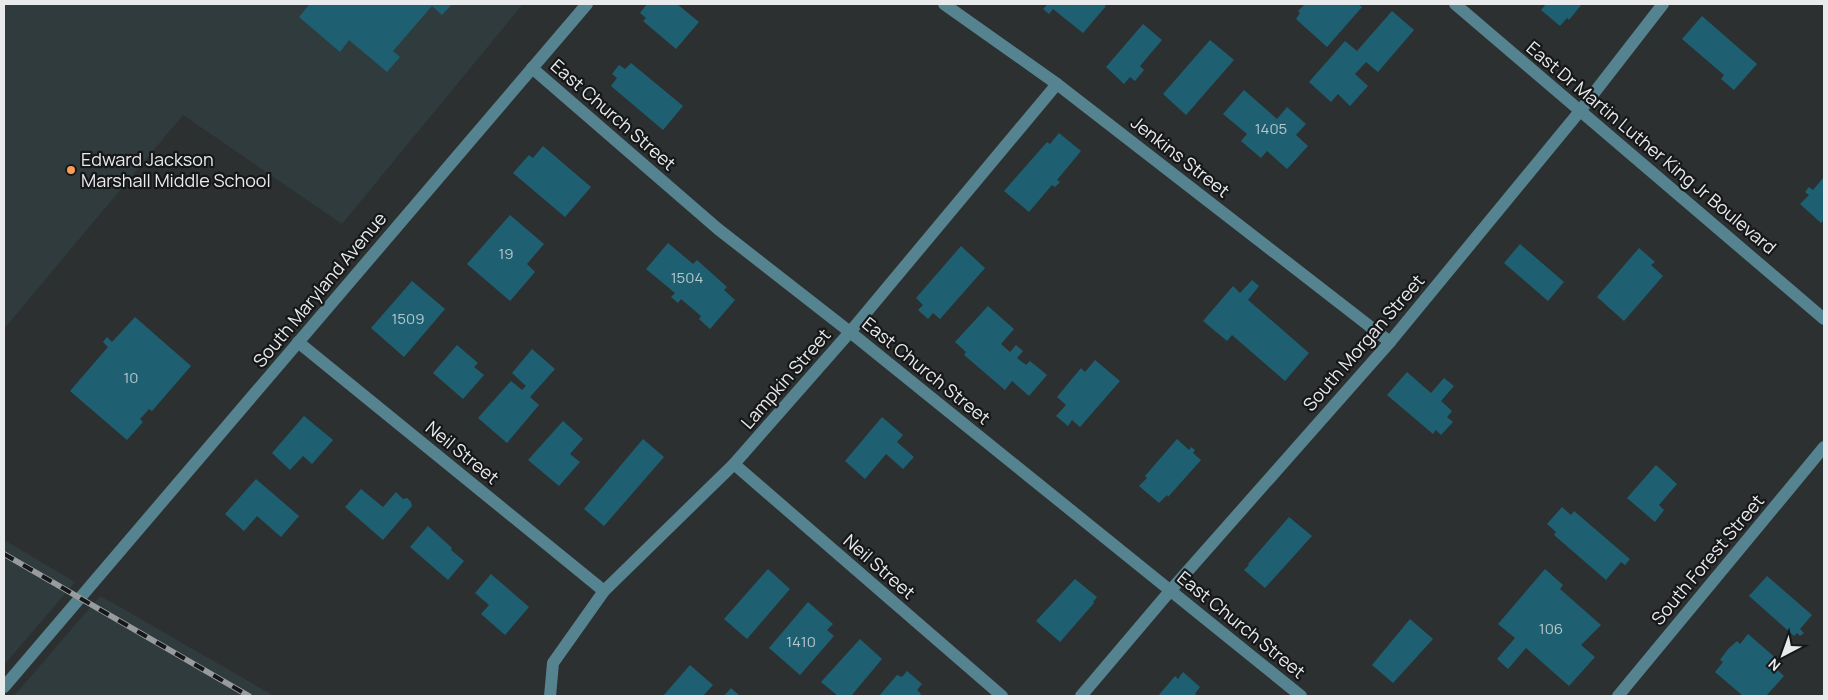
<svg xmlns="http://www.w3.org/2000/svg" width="1828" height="700" font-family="Manrope,sans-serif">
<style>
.built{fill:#303b3e}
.building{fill:#1e6071}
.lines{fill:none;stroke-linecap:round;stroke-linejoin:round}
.minor{stroke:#568390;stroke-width:12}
.rail-casing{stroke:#999c9d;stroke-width:5.5}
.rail{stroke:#161718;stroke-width:4;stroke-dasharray:11;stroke-linecap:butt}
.poi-dot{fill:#fc9d54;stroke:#161718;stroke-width:2}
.labels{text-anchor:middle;stroke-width:4.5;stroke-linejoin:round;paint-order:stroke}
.number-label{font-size:15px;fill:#b6c8cc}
.street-label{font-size:18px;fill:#e8eaeb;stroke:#161718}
.poi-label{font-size:18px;fill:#e8eaeb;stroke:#161718;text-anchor:start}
</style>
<rect width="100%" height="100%" fill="#2c3031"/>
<g class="built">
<path d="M4,4h519l-181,220 -159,-109 -179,214z"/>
<path d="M4,540l71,42 -71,83z"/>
<path d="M100,596l20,11 154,89h-260z"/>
</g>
<g class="building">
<path d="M307,4h145l-10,11 -10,-9 -39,45 7,6 -13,15 -38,-32 -9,12 -41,-35 10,-12z"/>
<path d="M647,4h30l22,18 -23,27 -33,-28 3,-3 -6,-5z"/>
<path d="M1048,4h54l4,2 -23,27 -30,-24 -4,5 -6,-5z"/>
<path d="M1305,4h53l4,3 -35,40 -31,-28 4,-6 -2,-2z"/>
<path d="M1546,4h36l-13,16 -2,-2 -7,8 -19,-16z"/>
<path d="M1392,11l22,19 -36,42 -12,-10 -11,12 13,12 -18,20 -12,-12 -7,8 -22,-20 36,-41 12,10z"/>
<path d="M1702,16l55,48 -23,26 -13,-11 3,-4 -42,-36z"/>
<path d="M1143,24l19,16 -22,26 4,4 -9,11 -5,-4 -6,7 -18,-17z"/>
<path d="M1210,40l24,20 -48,55 -23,-21z"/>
<path d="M631,63l52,43 -20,24 -52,-44 6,-8 -5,-4 7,-9 6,4z"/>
<path d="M1244,90l33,29 10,-12 19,17 -10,11 12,11 -21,23 -20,-18 -6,7 -20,-17 6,-7 -24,-20z"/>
<path d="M1059,133l22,18 -24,29 3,2 -5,5 -3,-2 -23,27 -25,-21 43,-49 3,2z"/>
<path d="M543,146l48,41 -26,30 -52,-44 16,-18 4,3z"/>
<path d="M1824,177v42l-3,4 -21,-19 9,-9 -4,-3 4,-5 4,3z"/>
<path d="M510,215l34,29 -17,20 8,8 -25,29 -43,-37z"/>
<path d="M668,243l25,21 4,-4 30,27 -3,3 11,10 -25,29 -11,-10 2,-3 -20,-17 -3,4 -7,-6 4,-4 -29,-24z"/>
<path d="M1520,244l44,38 -16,19 -44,-38z"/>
<path d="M961,246l24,22 -45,51 -7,-6 -5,6 -10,-9 5,-5 -7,-7z"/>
<path d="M1639,248l16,14 -4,3 12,11 -39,45 -27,-24z"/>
<path d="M1252,280l7,6 -11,14 61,53 -24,28 -53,-46 -5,6 -24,-20 30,-35 7,7z"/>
<path d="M412,281l33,28 -41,48 -33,-29z"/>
<path d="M988,306l26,23 -13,15 9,8 6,-7 7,6 -6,7 9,7 4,-4 17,14 -18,21 -17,-15 -7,9 -41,-35 2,-3 -11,-10z"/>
<path d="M135,317l56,49 -39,45 -3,-2 -9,10 3,3 -16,18 -57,-49 38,-44 -5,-5 4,-5 5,5z"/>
<path d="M457,345l21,18 -4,4 10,8 -21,24 -30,-26z"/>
<path d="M532,349l23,20 -25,28 9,8 -32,38 -29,-25 33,-37 11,9 4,-4 -14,-13z"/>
<path d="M1095,360l25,21 -40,46 -8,-7 -4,6 -12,-10 10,-11 -9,-8 24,-29 4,4z"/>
<path d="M1407,372l24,21 13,-15 10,8 -13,15 11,10 -5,6 6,5 -12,13 -5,-5 -3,4 -46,-39z"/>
<path d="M304,416l29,24 -21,24 -9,-8 -13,14 -18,-17z"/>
<path d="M882,417l21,18 -6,7 17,15 -11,12 -17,-15 -21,25 -20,-18z"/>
<path d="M563,421l20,18 -13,15 10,8 -21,24 -31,-26z"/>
<path d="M643,439l21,18 -60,69 -20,-17z"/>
<path d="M1177,439l12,11 2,-3 4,3 -2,3 8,7 -33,37 -1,-2 -8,8 -20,-17 8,-8 -2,-2z"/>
<path d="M1656,465l21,19 -18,21 5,5 -9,12 -28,-24z"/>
<path d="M256,479l43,37 -18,21 -24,-21 -13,15 -19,-17z"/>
<path d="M361,489l22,18 13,-15 7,7 4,-1 4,4 1,4 -29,34 -38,-33z"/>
<path d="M1562,507l9,8 3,-4 56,48 -5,6 -4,-3 -15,18 -52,-45 2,-3 -9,-8z"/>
<path d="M1289,517l23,19 -47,52 -21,-18 5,-5 -1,-1z"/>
<path d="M428,526l24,22 -1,2 13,11 -16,19 -38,-33z"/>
<path d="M768,569l22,20 -43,50 -23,-20z"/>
<path d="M1545,569l18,16 -3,4 41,36 -20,20 14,12 -26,29 -43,-38 -18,21 -11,-10 18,-21 -17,-14z"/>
<path d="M491,574l38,33 -24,28 -24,-21 8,-9 -14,-12z"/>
<path d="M1767,576l45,39 -12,14 4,4 -4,3 -3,-3 -3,3 -45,-40z"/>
<path d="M1075,579l22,18 -4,5 1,1 -34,39 -24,-21z"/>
<path d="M808,602l25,22 -6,6 7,6 -34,39 -31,-27z"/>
<path d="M1410,619l23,20 -40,44 -21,-18z"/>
<path d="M1748,634l30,26 -5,6 11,10 -18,20h-23l-28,-24 8,-10 -3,-2 8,-11 9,-8 3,3z"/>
<path d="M860,639l22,20 -31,37h-13l-17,-14z"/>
<path d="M690,665l23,20 -10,11h-40z"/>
<path d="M907,671l15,13 -5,6 4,4 -2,2h-40l18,-21 5,2z"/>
<path d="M1183,672l17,15 -5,7 3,2h-40l17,-20 3,3z"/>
<path d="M731,688l9,8h-16z"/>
</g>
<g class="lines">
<g class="minor">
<path d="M944,4l113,80 333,258"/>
<path d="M1455,4l369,315"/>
<path d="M532,68l186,161 132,103 451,364"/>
<path d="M298,342l306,249"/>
<path d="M734,464l268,232"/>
<path d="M4,687l583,-683"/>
<path d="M550,696l3,-33 51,-72 130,-127 116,-132 207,-248"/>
<path d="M1081,696l89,-105 220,-249 190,-231 83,-107"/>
<path d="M1618,696l206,-249"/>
</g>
<g class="rail-casing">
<path id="rail" d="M4,554l245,142"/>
</g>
<use href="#rail" class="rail"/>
</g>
<circle class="poi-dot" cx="71" cy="170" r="5"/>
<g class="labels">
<g class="number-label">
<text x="1271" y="134">1405</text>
<text x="506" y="259">19</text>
<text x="687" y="283">1504</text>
<text x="408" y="324">1509</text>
<text x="131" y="383">10</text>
<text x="1551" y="634">106</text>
<text x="801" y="647">1410</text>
</g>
<g class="street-label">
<text transform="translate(613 115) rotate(41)" y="6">East Church Street</text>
<text transform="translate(1651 148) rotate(40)" y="6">East Dr Martin Luther King Jr Boulevard</text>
<text transform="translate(1180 157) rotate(38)" y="6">Jenkins Street</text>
<text transform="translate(320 290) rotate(-50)" y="6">South Maryland Avenue</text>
<text transform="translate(1364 343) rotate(-49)" y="6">South Morgan Street</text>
<text transform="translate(926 371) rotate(39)" y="6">East Church Street</text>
<text transform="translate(786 379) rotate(-49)" y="6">Lampkin Street</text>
<text transform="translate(462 453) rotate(39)" y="6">Neil Street</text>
<text transform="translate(1708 560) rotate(-50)" y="6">South Forest Street</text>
<text transform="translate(879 567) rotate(41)" y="6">Neil Street</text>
<text transform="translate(1241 625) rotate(39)" y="6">East Church Street</text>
</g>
<g class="poi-label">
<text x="81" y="166">Edward Jackson<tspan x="81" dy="21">Marshall Middle School</tspan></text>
</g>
</g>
<rect width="1828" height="700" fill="none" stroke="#e8eaeb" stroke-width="10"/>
<g transform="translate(1783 655) rotate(221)" stroke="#161718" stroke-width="4" paint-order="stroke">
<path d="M0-4L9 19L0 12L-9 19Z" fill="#e8eaeb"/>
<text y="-8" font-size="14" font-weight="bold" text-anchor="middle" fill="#e8eaeb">N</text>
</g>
</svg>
